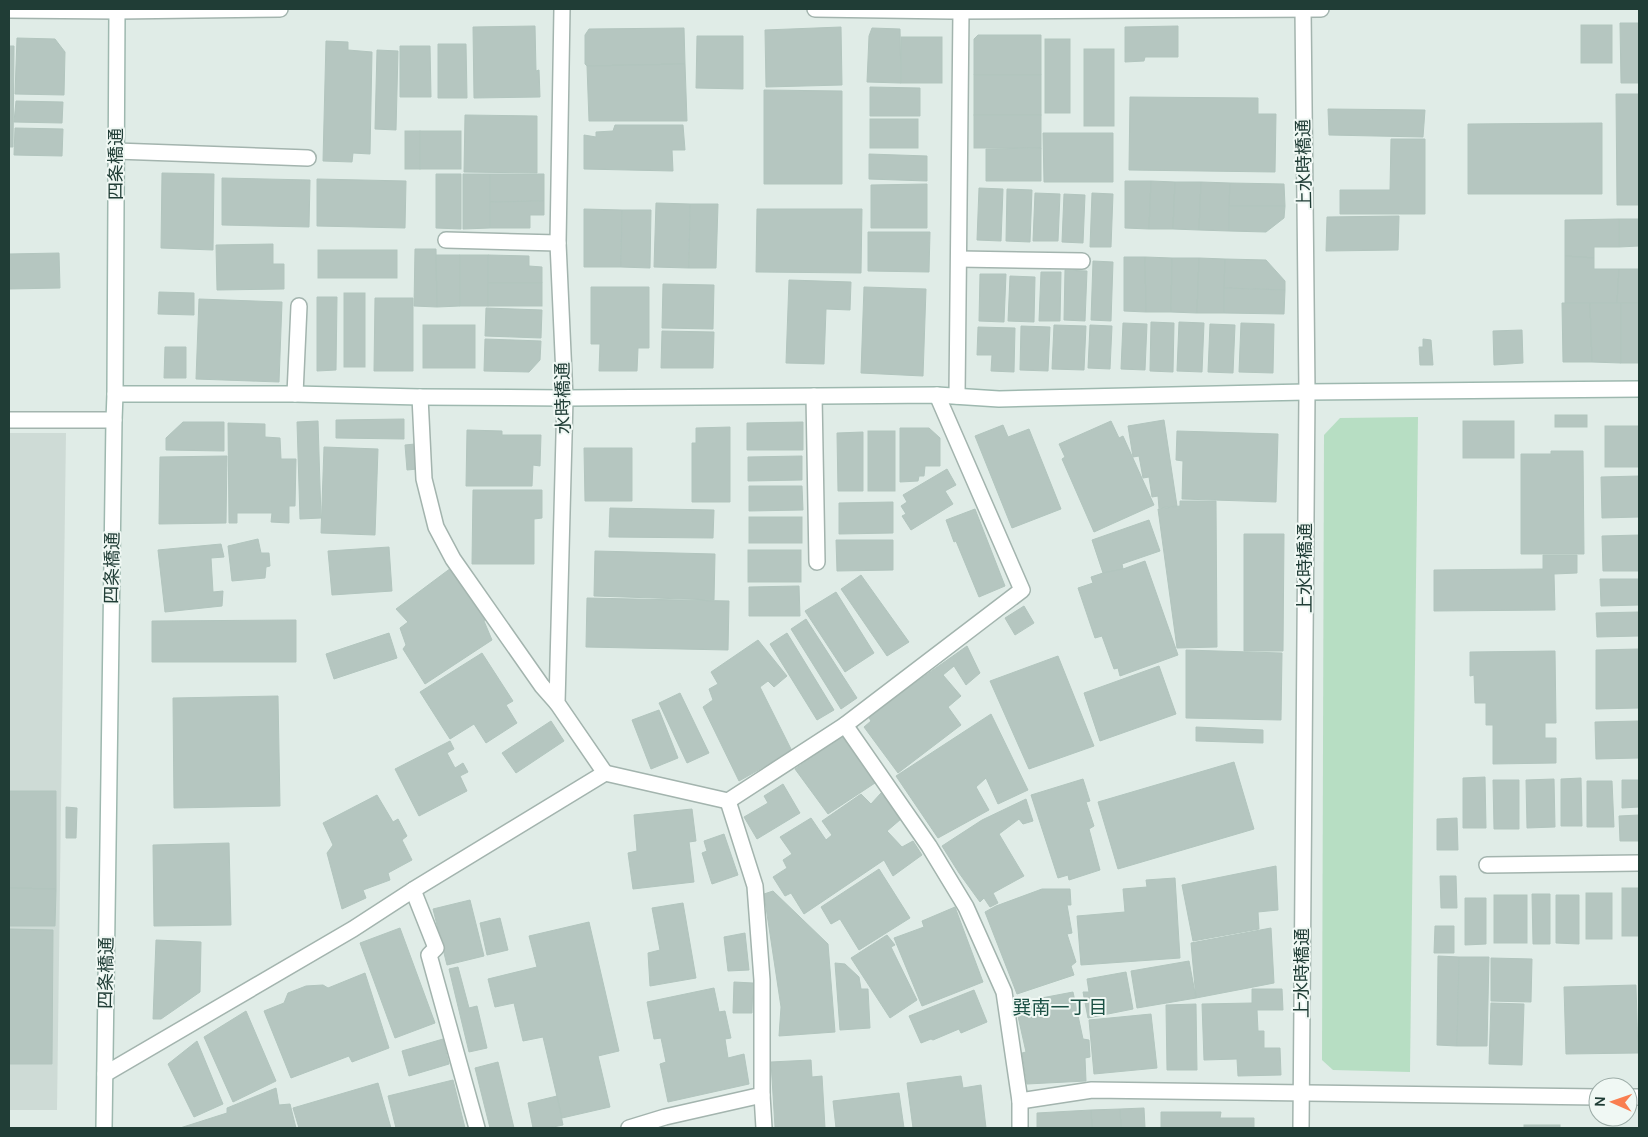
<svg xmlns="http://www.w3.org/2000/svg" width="1648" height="1137" font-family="Manrope,'Noto Sans JP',sans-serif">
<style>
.built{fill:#cedbd6}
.green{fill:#b7dec3}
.building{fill:#b5c6c0;stroke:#b2c5be}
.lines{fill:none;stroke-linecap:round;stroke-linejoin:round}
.street-casing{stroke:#a3b4ae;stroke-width:18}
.secondary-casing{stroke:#9eb8af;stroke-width:18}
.street{stroke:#fff;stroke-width:15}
.secondary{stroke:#fff;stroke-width:15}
.labels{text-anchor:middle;stroke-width:4;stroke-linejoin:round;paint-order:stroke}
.street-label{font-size:18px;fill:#203d36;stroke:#f0f8f4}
.neighbourhood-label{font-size:19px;fill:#1b5044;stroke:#f0f8f4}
</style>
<rect width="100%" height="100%" fill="#e0ece7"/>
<path class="built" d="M9,433h57l-9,677h-48z"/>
<path class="green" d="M1418,417l-8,655 -77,-2 -11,-10 2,-625 16,-17z"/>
<g class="building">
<path d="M1620,23h19v60h-18z"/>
<rect x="1581" y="25" width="31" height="38"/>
<path d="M535,26l1,45 3,-1 1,27 -66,1 -1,-71z"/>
<path d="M1178,26v31h-33l-1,4 -19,1v-35z"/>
<path d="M841,27l1,58 -76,2 -1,-57z"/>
<path d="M684,28l1,36 -98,2 -2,-2v-29l4,-6z"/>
<path d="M872,28l28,1 1,54 -34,-1 2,-46z"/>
<path d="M978,35h63v40h-67v-36z"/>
<path d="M697,36h46v53l-47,-1z"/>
<rect x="901" y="37" width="41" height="46"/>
<path d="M17,38l38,1 10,13 -1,43 -49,-1z"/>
<rect x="1045" y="39" width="25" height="74"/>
<path d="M326,41l22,1v8l24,2 -2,102 -17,-1 -1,9 -29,-1z"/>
<path d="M438,44h28l1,54h-29z"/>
<path d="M9,46h5l-1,101h-4z"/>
<path d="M400,46h30l1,51h-31z"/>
<rect x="1084" y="49" width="30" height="77"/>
<path d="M377,50l21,1 -2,79 -21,-1z"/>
<path d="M685,64l2,57h-98l-2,-55z"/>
<rect x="974" y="75" width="67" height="40"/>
<path d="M870,87l50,1v28h-50z"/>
<path d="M764,90l78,1v93h-78z"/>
<path d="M1616,94h23v111h-22z"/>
<path d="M1130,97l128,1v16h18l-1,58 -146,-2z"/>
<path d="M16,101l47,1 -1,21 -48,-1z"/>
<path d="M1328,109l97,1 -2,27 -94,-2z"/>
<path d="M465,115l72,1v57l-73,-1z"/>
<rect x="974" y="115" width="67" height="33"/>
<rect x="870" y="119" width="48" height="29"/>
<path d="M1602,123v71h-134v-70z"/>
<path d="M615,125h68l2,25h-13l1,21 -89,-2v-34l12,2v-5l17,-1z"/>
<path d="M15,128l48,1 -1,27 -48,-1z"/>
<rect x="405" y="131" width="15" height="38"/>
<rect x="420" y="131" width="41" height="38"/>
<path d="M1043,133h70v49h-69z"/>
<path d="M1391,139h34v75h-85v-24h50z"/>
<path d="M1041,148v33h-55v-32z"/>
<path d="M869,154l58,2v25l-58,-2z"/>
<path d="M162,173l52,1 -1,76 -52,-2z"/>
<path d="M436,174h25v55l-25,-1z"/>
<path d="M463,174h27v54l-27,1z"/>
<path d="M490,174h54v27l-54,1z"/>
<path d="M222,178l88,2 -1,47 -87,-2z"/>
<path d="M317,179l89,2 -1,47 -88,-2z"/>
<path d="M1125,181h26l-2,48 -24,-1z"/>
<path d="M1151,181l24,1 -2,47h-24z"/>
<path d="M1175,182h26l-2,48 -26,-1z"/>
<path d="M1201,182l29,1 -1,48 -30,-1z"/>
<path d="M1230,183l54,1 1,22h-56z"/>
<path d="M927,184v44h-56v-43z"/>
<path d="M979,188l24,1 -2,52 -24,-1z"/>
<path d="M1007,189l25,1 -2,52 -24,-1z"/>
<path d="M1035,193l25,1 -2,47h-25z"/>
<path d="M1092,193l21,1 -2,53h-21z"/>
<path d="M1064,194l21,1 -2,48 -21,-1z"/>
<path d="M544,201v14h-14v13h-40v-26z"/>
<path d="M656,203l34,1 -1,64 -35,-1z"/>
<path d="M690,204h28l-2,64h-27z"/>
<path d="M1229,206h56l-1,12 -18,14 -37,-1z"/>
<path d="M584,209l38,1 -1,57h-37z"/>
<path d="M757,209h105l-1,64 -105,-1z"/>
<path d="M622,210h29l-1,58 -29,-1z"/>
<path d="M1399,216l-1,34 -72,1 1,-34z"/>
<path d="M1619,219h20v27l-20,1z"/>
<path d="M1619,219v28h-25v11l-29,-2v-36z"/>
<path d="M868,232h62l-1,40 -61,-1z"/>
<path d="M273,244v20h11v25l-67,1 -1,-45z"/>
<path d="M415,249h21l1,58 -23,-1z"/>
<rect x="318" y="250" width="79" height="28"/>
<path d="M59,253l1,35 -51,1v-35z"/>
<path d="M436,255h24v51l-23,1z"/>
<rect x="460" y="255" width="28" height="51"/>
<path d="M488,255l41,1v10l13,1v16h-54z"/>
<path d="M1565,256l29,2v11h25l-2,34h-52z"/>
<path d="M1124,257h21l1,55 -22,-1z"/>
<path d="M1145,257l27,1 -1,54h-25z"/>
<path d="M1172,258h27l-2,55 -26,-1z"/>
<path d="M1199,258l26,1 -1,54h-27z"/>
<path d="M1225,259l41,1 19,21v9l-61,-2z"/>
<path d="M1093,261l20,1 -2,59 -20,-1z"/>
<path d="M1619,269h20v34h-22z"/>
<path d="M1065,270l22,1 -2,50 -21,-1z"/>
<path d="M1041,272h20l-1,49h-21z"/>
<path d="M980,274h26l-2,48 -25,-1z"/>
<path d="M1010,276l25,1 -1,45 -26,-1z"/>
<path d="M789,280l62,2 -1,28 -24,-1 -2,55 -38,-1z"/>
<rect x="488" y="283" width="54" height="23"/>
<path d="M663,284l51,1 -1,44 -51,-1z"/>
<path d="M591,287h58v61h-11l-1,23h-38l1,-27h-9z"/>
<path d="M864,287l62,2 -3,87 -62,-3z"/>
<path d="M1224,288l61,2 -1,24 -60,-1z"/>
<path d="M159,292l35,1v22l-36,-1z"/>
<rect x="344" y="293" width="21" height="74"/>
<path d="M317,297h20l-1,73 -19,1z"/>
<path d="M375,298h38v73h-39z"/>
<path d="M199,299l83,3 -3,80 -83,-3z"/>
<path d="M1562,303h28l2,59h-29z"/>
<path d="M1590,303h31v60l-29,-1z"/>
<rect x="1621" y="303" width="18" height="60"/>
<path d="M486,308l56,2 -1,28 -56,-2z"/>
<path d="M1151,322l23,1 -1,49 -23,-1z"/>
<path d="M1179,322l25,1 -2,49 -25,-1z"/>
<path d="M1123,323l24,1 -2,46 -24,-1z"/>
<path d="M1241,323l33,1 -1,49 -34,-1z"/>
<path d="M1210,324l25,1 -2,48 -25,-1z"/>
<rect x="423" y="325" width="52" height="43"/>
<path d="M1054,325l32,1 -2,44 -32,-1z"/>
<path d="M1090,325l22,1 -2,43 -22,-1z"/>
<path d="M1021,326l29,1 -2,44 -28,-1z"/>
<path d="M978,327l37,1 -1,44 -23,-1 1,-16h-15z"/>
<path d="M1522,330l1,33 -29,2 -1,-34z"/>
<path d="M662,331l52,1 -1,36h-52z"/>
<path d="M485,339l56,2 -1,19 -11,12 -45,-1z"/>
<path d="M1423,339l8,1 2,25h-13l-1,-18h4z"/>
<path d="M165,347h21v31h-22z"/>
<rect x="1555" y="415" width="32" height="12"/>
<path d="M404,419v20l-68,-1v-18z"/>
<path d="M1164,420l13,86 -18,2 -1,-12 -6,1 -3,-20 -6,1 -4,-22 -6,1 -5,-31z"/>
<path d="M318,421l3,97 -21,1 -3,-97z"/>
<path d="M1111,421l8,17 4,-2 31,69 -60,27 -32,-73 3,-2 -6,-13z"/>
<rect x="1463" y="421" width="51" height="37"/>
<path d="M183,422h41v29l-58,-1v-12z"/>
<path d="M803,422v28h-56v-27z"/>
<path d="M228,423l37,1v13l15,1 1,21h15l-1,47h-6v17l-18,-1 1,-9h-35v10h-8z"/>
<path d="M1003,425l5,12 21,-8 32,80 -49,19 -37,-92z"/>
<rect x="1605" y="426" width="34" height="41"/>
<path d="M730,427v75h-38v-59h4v-15z"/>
<path d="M900,428h29l11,10v28h-15l-1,10h-5l-1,5 -18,1z"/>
<path d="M467,430l35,1v4h39l-1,31 -7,-1 -1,21h-66z"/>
<rect x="868" y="431" width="27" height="60"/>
<path d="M1177,431l101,3 -2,68 -94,-3 1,-38 -7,-1z"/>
<path d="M863,432v59h-25l-1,-58z"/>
<path d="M415,444l3,25 -11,1 -2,-25z"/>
<path d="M324,447l54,2 -3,86 -54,-2z"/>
<path d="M584,448h48v53h-47z"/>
<path d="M1551,451h32l1,103h-63v-100h30z"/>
<path d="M227,456l-1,67 -67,1 1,-67z"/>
<path d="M802,456v24l-54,1v-24z"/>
<path d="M947,469l9,16 -11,6 8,13 -42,26 -9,-14 4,-2 -5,-8 6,-4 -4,-7z"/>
<path d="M1639,476v41l-37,1 -1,-41z"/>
<path d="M749,486h53l1,24 -54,1z"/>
<path d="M473,490h69v28l-8,1v45h-62z"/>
<path d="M1180,501h36l1,146 -40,1 -19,-139 22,-3z"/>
<path d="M893,502v31l-54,1v-31z"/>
<path d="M610,508l104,2 -1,28 -104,-1z"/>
<path d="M975,509l30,77 -26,11 -23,-56 -2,1 -8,-22z"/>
<rect x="749" y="517" width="53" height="26"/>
<path d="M1149,520l11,31 -38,13 1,5 -20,4 -11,-33z"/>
<path d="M1244,534h40l-1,117h-39z"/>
<path d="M1639,535v36h-36l-1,-35z"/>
<path d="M258,539l3,14h8l1,13 -4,1 -1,11 -33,3 -4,-35z"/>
<path d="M836,540h57v30l-56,1z"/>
<path d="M221,544l3,13 -13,1 2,34 10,-1 -1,15 -57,6 -7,-62z"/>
<path d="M389,547l3,44 -60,4 -4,-44z"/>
<rect x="748" y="550" width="53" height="32"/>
<path d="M595,551l120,3 -1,46 -120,-4z"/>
<path d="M1543,555h34v18l-23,1 1,36 -121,1v-41l109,-1z"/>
<path d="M1145,561l33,94 -58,21 -2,-8 -4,1 -12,-33 -7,2 -17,-50 15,-5 -2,-6 12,-4 20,-4z"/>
<path d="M451,568l36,48 -3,5 8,19 -67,44 -22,-35 3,-4 -6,-17 8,-6 -12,-13z"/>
<path d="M861,575l48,67 -22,14 -46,-67z"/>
<path d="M1600,579h39v26l-38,1z"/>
<path d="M799,586l1,30h-51v-29z"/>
<path d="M836,592l38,61 -29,19 -40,-61z"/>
<path d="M587,598l142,3 -1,49 -142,-3z"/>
<path d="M1024,606l10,17 -19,12 -10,-17z"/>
<path d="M1639,612v24l-42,1 -1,-24z"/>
<path d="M806,619l51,79 -16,11 -50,-80z"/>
<path d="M296,620v42h-144v-41z"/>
<path d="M389,633l8,25 -63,21 -8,-25z"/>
<path d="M787,633l47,77 -17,10 -47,-76z"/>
<path d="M758,640l29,36 -13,11 -6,-6 -8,6 32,64 -53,30 -36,-74 10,-7 -4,-11 9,-5 -7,-12z"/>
<path d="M967,646l13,27 -14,12 -12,-19 -11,9 18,21 -13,11 13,18 -63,48 -34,-46 7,-6 -3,-5z"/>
<path d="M1639,649v59l-43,1v-59z"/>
<path d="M1186,650l96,3 -1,67 -95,-2z"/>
<path d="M1555,651l1,72h-11v15h11v25l-63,1v-39h-7v-22h-11l-1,-28 -4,1v-24z"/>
<path d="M482,653l31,48 -7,4 11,18 -31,20 -12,-19 -24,15 -30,-47z"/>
<path d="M1058,656l36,90 -65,23 -39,-88z"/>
<path d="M1159,666l17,48 -76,27 -16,-48z"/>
<path d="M680,693l29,60 -22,10 -28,-60z"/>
<path d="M278,696l2,110 -106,2 -1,-110z"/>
<path d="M659,710l19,48 -27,11 -19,-49z"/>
<path d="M991,714l37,76 -30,14 -12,-26 -10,9 13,23 -51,28 -42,-62z"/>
<path d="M551,721l13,20 -48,32 -14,-20z"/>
<path d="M1639,721v37l-43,1 -1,-37z"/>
<path d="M1196,727l67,3v13l-67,-2z"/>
<path d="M842,736l36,45 -50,33 -33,-45z"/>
<path d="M450,741l4,8 -7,4 8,15 8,-5 5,9 -8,4 7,15 -48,25 -24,-47z"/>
<path d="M1234,762l20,67 -136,40 -20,-67z"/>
<path d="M1485,777l1,51h-23v-50z"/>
<path d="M1581,778l1,48h-21v-47z"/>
<path d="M1083,779l7,22 -4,1 8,24 -5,3 11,41 -31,10 -1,-5 -10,3 -27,-83z"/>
<path d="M1554,779l1,48 -28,1 -1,-48z"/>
<path d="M1493,780h26v49h-25z"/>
<path d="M1622,780h17v27l-17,1z"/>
<path d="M1587,781h25l2,46h-27z"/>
<path d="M783,784l17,29 -43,26 -13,-22 24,-14 -4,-7z"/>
<path d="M9,791h47v98l-47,-1z"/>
<path d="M881,793l20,26 -14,12 15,16 11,-6 9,14 -29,21 -9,-16 -80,54 -13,-21 -6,3 -12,-19 14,-9 -4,-8 9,-6 -12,-17 31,-19 15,22 6,-5 -10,-14 39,-27 10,10z"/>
<path d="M377,795l16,27 5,-3 9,17 -5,4 10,20 -24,13 2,7 -27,10 3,8 -24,11 -15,-56 6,-8 -10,-22z"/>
<path d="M1026,799l7,22 -10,3 -4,-5 -20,15 25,42 -31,17 5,10 -8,4 -6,-9 -4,4 -21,-29 -17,-27 40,-26z"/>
<path d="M66,807l11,1 -1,30h-10z"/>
<path d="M692,809l4,32 -7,1 5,40 -61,7 -5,-36 9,-2 -3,-36z"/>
<path d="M1639,815v26h-19l-1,-25z"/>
<path d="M1457,818l1,32h-21v-31z"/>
<path d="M724,834l14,41 -26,9 -10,-31 5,-2 -3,-10z"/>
<path d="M229,843l2,82 -77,1 -1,-81z"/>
<path d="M1276,866l2,44 -20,2 1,17 -66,12 -11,-56z"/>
<path d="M879,869l31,49 -51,32 -19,-31 -9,5 -10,-17z"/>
<path d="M1440,876h16l1,32h-16z"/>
<path d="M1175,878l5,80 -99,7 -4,-49 48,-4 -2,-23 24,-2 -1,-7z"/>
<path d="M9,888l47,1 -1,37h-46z"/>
<rect x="1622" y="888" width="17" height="48"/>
<path d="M1042,889h28l1,16h-4l5,28 -5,1 9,28 -5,4 3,9 -57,19 -32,-82 11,-6z"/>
<path d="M773,891l55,53 7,88 -56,4 2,-29 -17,-113z"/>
<rect x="1586" y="893" width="26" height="46"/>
<path d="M1532,894h18v50h-17z"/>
<rect x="1494" y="895" width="33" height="48"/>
<path d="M1556,895h23v49l-23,-1z"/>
<path d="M1465,898h21v46l-21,1z"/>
<path d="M470,900l14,56 -37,9 -14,-56z"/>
<path d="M683,903l13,75 -46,8 -2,-33 12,-3 -8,-42z"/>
<path d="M955,907l28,75 -61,24 -28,-68 30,-11 -2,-6z"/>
<path d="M500,918l8,32 -21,5 -7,-32z"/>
<path d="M589,922l30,129 -21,5 12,51 -48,11 -19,-81 -20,4 -9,-38 -19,4 -7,-28 49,-12 -8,-31z"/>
<path d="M1435,926h19v27h-20z"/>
<path d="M400,928l35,95 -40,15 -35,-95z"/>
<path d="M1271,928l3,55 -78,15 -5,-55z"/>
<path d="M9,929l44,1 -1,134h-43z"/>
<path d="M745,933l4,37 -21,1 -4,-34z"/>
<path d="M887,935l8,10 -4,2 26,53 -27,18 -39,-60z"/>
<path d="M156,940l45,2 -1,50 -39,27h-8z"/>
<path d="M1438,956l21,1 -2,89 -20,-1z"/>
<path d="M1459,957h30l-2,89h-30z"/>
<path d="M1491,958l41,1 -1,43 -40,-1z"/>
<path d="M1189,961l7,37 -59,10 -6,-37z"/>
<path d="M835,963l10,1 14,13 2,12h7l2,39 -30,2z"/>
<path d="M458,967l11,41 8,-2 10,42 -18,4 -20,-83z"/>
<path d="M1126,972l7,37 -45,9 -5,-26h6l-2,-13z"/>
<path d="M365,973l24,75 -37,14 -3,-6 -58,22 -27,-67 20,-8 4,-10 18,-7 17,-1 5,3z"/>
<path d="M734,982l19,1 -1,30h-19z"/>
<path d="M1636,985l2,68 -72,1 -2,-67z"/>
<path d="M714,988l5,24 6,-1 6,27 -6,1 3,19 16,-4 5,30 -81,18 -8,-38 6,-2 -5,-24 -7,1 -7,-37z"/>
<path d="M1252,989h30l1,21h-26l1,21h6v17h16l1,27 -43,1 -1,-17 -33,1 -2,-56 50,-1z"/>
<path d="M974,990l13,32 -26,11 -2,-4 -26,11 -2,-1 -10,4 -12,-27z"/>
<path d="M1073,992l10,47 6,1 1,17 -5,1 1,23 -59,3 -5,-31 4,-1 -11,-49z"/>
<path d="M1491,1003l33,1 -2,61 -33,-1z"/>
<path d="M1196,1004l1,66h-30l-1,-65z"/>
<path d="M246,1011l30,70 -43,21 -29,-65z"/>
<path d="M1151,1014l6,54 -63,6 -5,-54z"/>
<path d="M443,1039l6,25 -40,12 -7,-25z"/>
<path d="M197,1041l26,63 -29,13 -26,-53z"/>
<path d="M811,1060l1,17 10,-1 3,52h-46v-1h-4l-4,-65z"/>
<path d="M498,1062l16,66h-24l-15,-60z"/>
<path d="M961,1076l2,12 18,-3 5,43h-73l-6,-45z"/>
<path d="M453,1080l12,48h-69l-8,-32z"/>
<path d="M378,1083l13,45h-92l-6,-20z"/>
<path d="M276,1088l3,17 11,-1 6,24h-116l47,-15v-5z"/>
<path d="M899,1093l5,35h-68l-3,-27z"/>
<path d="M557,1096l6,29 -15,3h-15l-5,-25z"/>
<path d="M1144,1108l1,20h-24l-1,-19z"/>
<path d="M1120,1109l1,19h-29l-1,-18z"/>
<path d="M1091,1110l1,18h-55v-15z"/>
<path d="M1161,1112h60l-1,6h34v10h11h-104z"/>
<rect x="1524" y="1125" width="36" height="3"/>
</g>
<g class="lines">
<g class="street-casing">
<g id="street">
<path d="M562,9l-4,234 7,155 -8,305 48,70"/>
<path d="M815,9l136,2 370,-2"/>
<path d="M9,10l108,1 163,-2"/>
<path d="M116,151l192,7"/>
<path d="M446,240l112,3"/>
<path d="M959,259l123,2"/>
<path d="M295,394l4,-88"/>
<path d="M814,396l3,166"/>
<path d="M957,396l4,-385"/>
<path d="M420,397l4,82 12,48 17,32 89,127 15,17"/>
<path d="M9,420h105"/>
<path d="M845,725l177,-135 -85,-195"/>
<path d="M1487,865l152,-2"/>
<path d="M413,890l23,58 -7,7 48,173"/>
<path d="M105,1074l248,-145 60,-39 192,-117 123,28 117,-76 84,121 37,61 38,85 16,109v27"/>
<path d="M762,1095l2,33"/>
<path d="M1628,1097h11"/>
<path d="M1020,1101l72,-11 506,7"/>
<path d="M629,1128l36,-11 97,-22v-115l-7,-94 -27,-85"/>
<path d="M1301,1128l6,-736 -4,-383"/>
</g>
</g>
<g class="secondary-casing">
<g id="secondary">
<path d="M115,394h180l125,3 145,1 372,-3 62,4 308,-7 332,-3"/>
<path d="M104,1128l10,-708 1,-26 2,-385"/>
</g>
</g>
<use href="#street" class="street"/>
<use href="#secondary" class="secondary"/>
</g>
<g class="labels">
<g class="street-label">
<text transform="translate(116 164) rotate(-90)" y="6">四条橋通</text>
<text transform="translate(1304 164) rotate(-91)" y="6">上水時橋通</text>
<text transform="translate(563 398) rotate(-91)" y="6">水時橋通</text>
<text transform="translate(112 568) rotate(-89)" y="6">四条橋通</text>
<text transform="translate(1305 568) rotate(-90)" y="6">上水時橋通</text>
<text transform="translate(106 973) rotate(-89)" y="6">四条橋通</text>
<text transform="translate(1302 973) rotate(-90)" y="6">上水時橋通</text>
</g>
<g class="neighbourhood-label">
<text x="1060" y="1014">巽南一丁目</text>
</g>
</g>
<rect width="1648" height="1137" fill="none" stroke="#203d36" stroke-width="20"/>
<g transform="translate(1613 1102) rotate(272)"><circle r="24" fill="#f0f8f4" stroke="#9dada8"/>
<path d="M0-4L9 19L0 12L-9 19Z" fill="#f97e50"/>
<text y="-8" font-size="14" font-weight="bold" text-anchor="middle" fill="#203d36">N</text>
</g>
</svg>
